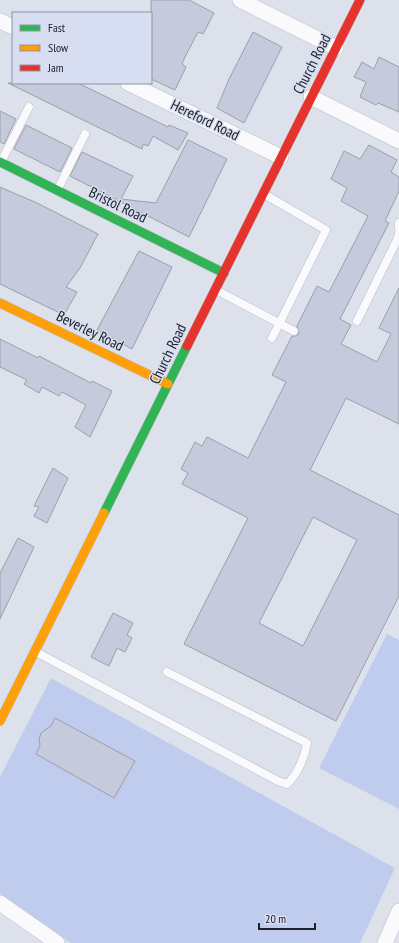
<svg xmlns="http://www.w3.org/2000/svg" width="399" height="943" font-family="'PT Sans Narrow',sans-serif">
<style>
.green{fill:#c0ccee}
.building{fill:#c5cbdd;stroke:#9c9fa7;fill-rule:evenodd}
.lines{fill:none;stroke-linecap:round;stroke-linejoin:round}
.lane-casing{stroke:#bbbec6;stroke-width:9}
.street-casing{stroke:#bbbec6;stroke-width:16}
.fast-casing{stroke:#bbbec6;stroke-width:10}
.slow-casing{stroke:#bbbec6;stroke-width:10}
.jam-casing{stroke:#bbbec6;stroke-width:10}
.lane{stroke:#fafafc;stroke-width:8}
.street{stroke:#fafafc;stroke-width:15}
.fast{stroke:#30b455;stroke-width:9}
.slow{stroke:#ff9f0a;stroke-width:9}
.jam{stroke:#e5322d;stroke-width:9}
.labels{text-anchor:middle;stroke-width:3;stroke-linejoin:round;paint-order:stroke}
.street-label{font-size:15px;fill:#202229;stroke:#d7def1}
</style>
<rect width="100%" height="100%" fill="#dde1eb"/>
<g class="green">
<path d="M387,634l12,6v169l-80,-41z"/>
<path d="M51,678l344,190 -35,75h-289l-71,-49v-117z"/>
</g>
<g class="building">
<path d="M151,0h38l25,13 -11,21 -5,-2 -13,25 -3,7 4,3 -11,23 -24,-11z"/>
<path d="M253,32l29,15 -38,76 -27,-15 12,-29z"/>
<path d="M379,57l20,10v45l-21,-9 -2,2 -16,-8 6,-15 -12,-5 8,-15 12,7z"/>
<path d="M8,83h70l90,44 1,-2 19,8 -10,17 -25,-14 -5,10 -5,-2 -1,5z"/>
<path d="M0,111l16,8 -12,25 -4,-2z"/>
<path d="M26,125l46,23 -12,24 -46,-23z"/>
<path d="M188,140l39,19 -38,78 -119,-61 12,-24 51,24 -12,23 35,4z"/>
<path d="M369,145l28,15 -6,12 8,5v14l-14,30 4,2 -49,96 11,6 -10,19 36,18 14,-28 -12,-6 20,-40v136l-53,-26 -36,72 89,45v81l-63,125 -152,-77 64,-126 -66,-34 6,-11 -7,-4 14,-27 7,4 5,-9 41,21 38,-76 -14,-7 20,-39h5l2,-3 -2,-7 20,-40 12,6 39,-76 -27,-15 6,-13 -16,-9 13,-28 16,8zM313,517l44,23 -54,106 -44,-23z"/>
<path d="M0,187l37,16 61,31 -18,34 -14,19 11,5 -13,23 -64,-31z"/>
<path d="M139,251l33,16 -40,82 -35,-19z"/>
<path d="M0,339l38,19 1,-2 52,27 1,-2 20,10 -22,46 -15,-10 11,-22 -24,-13 -3,4 -17,-9 -3,6 -15,-9 3,-4 -27,-13z"/>
<path d="M53,468l15,10 -21,45 -13,-7 5,-9 -5,-1z"/>
<path d="M18,538l16,9 -34,72v-46z"/>
<path d="M113,613l20,10 -6,12 5,3 -7,14 -8,-4 -8,18 -18,-9z"/>
<path d="M55,718l80,43 -21,37 -78,-44 4,-9 -1,-5 2,-7 10,-7z"/>
</g>
<g class="lines">
<g class="lane-casing">
<g id="lane">
<path d="M1,162l28,-55"/>
<path d="M58,189l27,-55"/>
<path d="M264,194l62,36 -54,108"/>
<path d="M399,223v5"/>
<path d="M216,290l78,41"/>
<path d="M357,321l40,-81 2,-7"/>
<path d="M36,652l242,129 9,3c10,-9 18,-27 20,-41l-140,-71"/>
</g>
</g>
<g class="street-casing">
<g id="street">
<path d="M240,0l96,48"/>
<path d="M0,21l13,6"/>
<path d="M128,83l153,74"/>
<path d="M311,97l88,44"/>
<path d="M0,903l57,40"/>
<path d="M385,943l14,-32"/>
</g>
</g>
<g class="fast-casing">
<g id="fast">
<path d="M0,162l224,111"/>
<path d="M104,513l83,-167"/>
</g>
</g>
<g class="slow-casing">
<g id="slow">
<path d="M0,303l168,81"/>
<path d="M0,721l104,-208"/>
</g>
</g>
<g class="jam-casing">
<path id="jam" d="M187,346l173,-346"/>
</g>
<use href="#lane" class="lane"/>
<use href="#street" class="street"/>
<use href="#fast" class="fast"/>
<use href="#slow" class="slow"/>
<use href="#jam" class="jam"/>
</g>
<g class="labels">
<g class="street-label">
<text transform="translate(312 64) rotate(-63)" y="5">Church Road</text>
<text transform="translate(205 120) rotate(26)" y="5">Hereford Road</text>
<text transform="translate(118 205) rotate(26)" y="5">Bristol Road</text>
<text transform="translate(90 331) rotate(26)" y="5">Beverley Road</text>
<text transform="translate(168 354) rotate(-64)" y="5">Church Road</text>
</g>
</g>
<rect x="12" y="12" width="140" height="72" fill="#d7def1" stroke="#8e93a1"/>
<rect x="20" y="25" width="20" height="6" fill="#30b455" stroke="#8e93a1"/>
<text x="48" y="32" font-size="12" fill="#202229">Fast</text>
<rect x="20" y="45" width="20" height="6" fill="#ff9f0a" stroke="#8e93a1"/>
<text x="48" y="52" font-size="12" fill="#202229">Slow</text>
<rect x="20" y="65" width="20" height="6" fill="#e5322d" stroke="#8e93a1"/>
<text x="48" y="72" font-size="12" fill="#202229">Jam</text>
<path d="M259 923v6h56v-6" fill="none" stroke="#202229" stroke-width="2"/>
<text x="265" y="923" font-size="12" fill="#202229" stroke="#d7def1" stroke-width="3" paint-order="stroke">20 m</text>
</svg>
